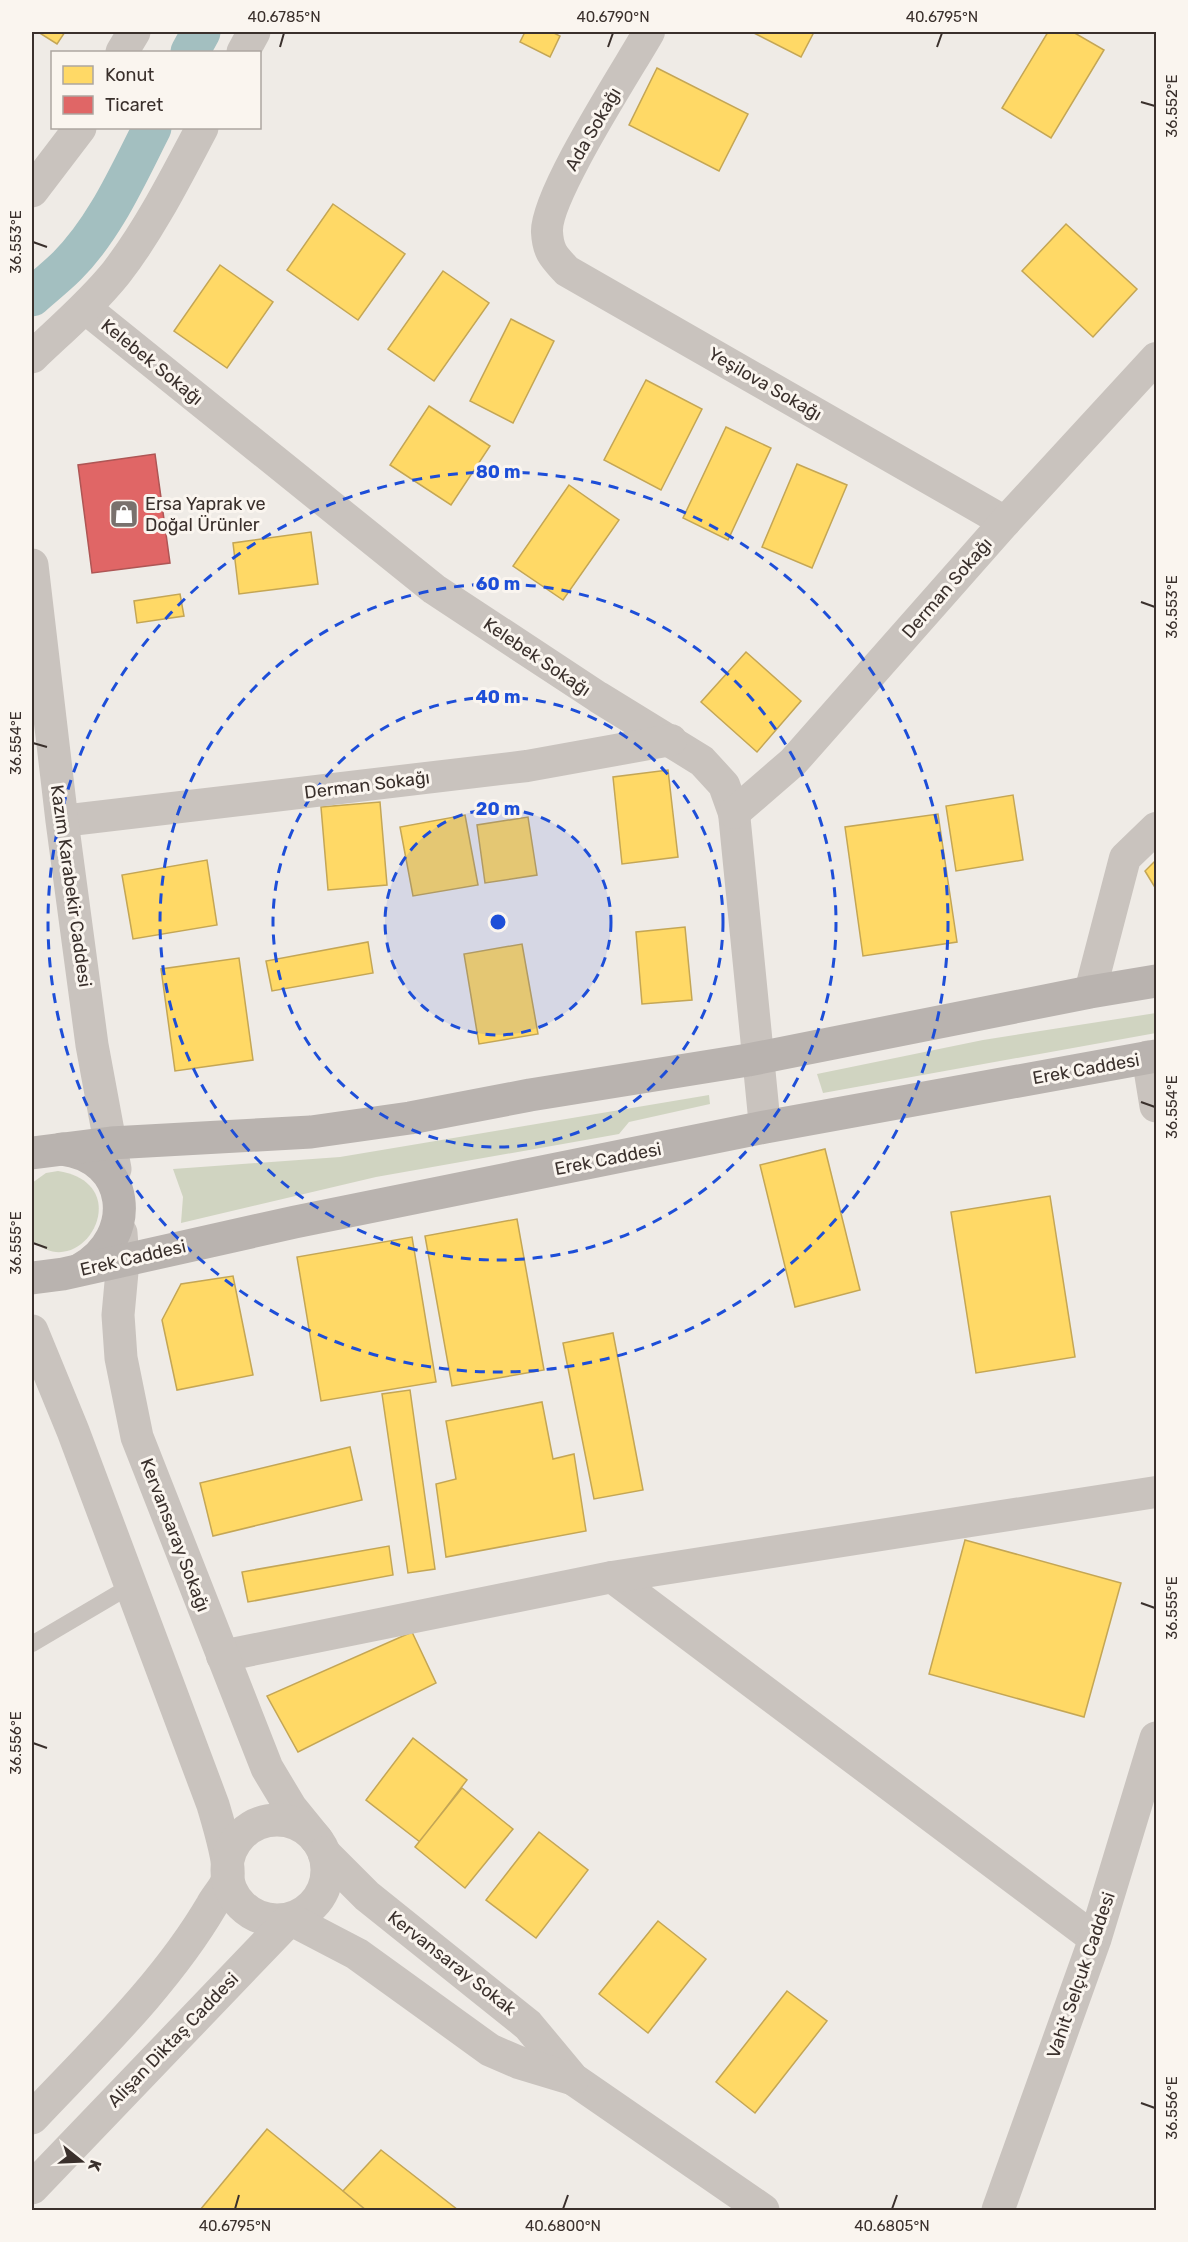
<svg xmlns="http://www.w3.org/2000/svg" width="1188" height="2242" font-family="Rubik,sans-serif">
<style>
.green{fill:#d0d4c1}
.homes{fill:#ffd966;stroke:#c4a655;stroke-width:1.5}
.shops{fill:#e06666;stroke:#ae5655;stroke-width:1.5}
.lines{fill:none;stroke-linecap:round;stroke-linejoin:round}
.canal{stroke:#a3bfc0;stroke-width:39}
.service{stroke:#c9c3be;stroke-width:16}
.minor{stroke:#c9c3be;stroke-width:32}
.tertiary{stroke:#c9c3be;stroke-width:33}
.secondary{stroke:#b9b3af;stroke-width:33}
.ticks{fill:none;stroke:#3a302c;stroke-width:2}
.ring{fill:none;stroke:#1d4ed8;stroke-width:3;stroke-dasharray:10 8}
.labels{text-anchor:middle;stroke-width:6;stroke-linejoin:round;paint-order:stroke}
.street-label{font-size:18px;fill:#3a302c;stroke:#faf5ef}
.poi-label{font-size:18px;fill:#3a302c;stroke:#faf5ef;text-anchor:start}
.centre{fill:#1d4ed8;stroke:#faf5ef;stroke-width:3}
.ring-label{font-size:18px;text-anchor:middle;font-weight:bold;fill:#1d4ed8;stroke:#faf5ef;stroke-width:6;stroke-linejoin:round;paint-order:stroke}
.neatline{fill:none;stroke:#3a302c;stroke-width:2}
.ticks-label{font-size:15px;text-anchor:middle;fill:#3a302c}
</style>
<rect width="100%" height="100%" fill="#efebe6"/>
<g class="green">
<path d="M1156,1013v20l-333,60 -6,-19 166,-34z"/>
<path d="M709,1095l1,9 -81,18 -10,12 -243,43 -195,46 2,-26 -10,-28 167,-12z"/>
<path d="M58,1171c82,13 23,116 -26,69v-57l14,-10z"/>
</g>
<g class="homes">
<path d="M38,32h27l-8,12z"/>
<path d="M525,32h27l8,4 -10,21 -30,-15z"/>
<path d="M752,32h62l-13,25z"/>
<path d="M1048,32h25l31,18 -53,88 -49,-30z"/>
<path d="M657,68l91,46 -29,57 -90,-46z"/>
<path d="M333,204l72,50 -47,66 -71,-50z"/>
<path d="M1066,224l71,65 -44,48 -71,-66z"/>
<path d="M220,265l53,37 -46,66 -53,-37z"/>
<path d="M443,271l46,32 -55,78 -46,-32z"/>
<path d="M511,319l43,22 -41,82 -43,-22z"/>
<path d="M646,380l56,29 -41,81 -57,-30z"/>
<path d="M429,406l61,40 -39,59 -61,-40z"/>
<path d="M726,427l45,21 -43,92 -45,-22z"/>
<path d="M797,464l50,21 -35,83 -50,-21z"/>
<path d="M569,485l50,35 -56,80 -50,-34z"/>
<path d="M311,532l7,52 -79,10 -6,-51z"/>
<path d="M180,594l4,22 -47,7 -3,-22z"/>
<path d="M746,652l55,49 -44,51 -56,-50z"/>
<path d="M668,770l10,87 -56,7 -9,-87z"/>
<path d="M1013,795l10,65 -67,11 -10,-65z"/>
<path d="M380,802l7,83 -59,5 -7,-83z"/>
<path d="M938,814l19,128 -94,14 -18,-129z"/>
<path d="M465,815l13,70 -65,11 -13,-69z"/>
<path d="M528,817l9,58 -52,8 -8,-58z"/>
<path d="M207,860l10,65 -84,14 -11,-64z"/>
<path d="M1156,860v29l-11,-18z"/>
<path d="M685,927l7,73 -50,4 -6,-72z"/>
<path d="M368,942l5,31 -101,18 -6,-30z"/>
<path d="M522,944l16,90 -59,10 -15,-90z"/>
<path d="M239,958l14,102 -78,11 -14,-102z"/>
<path d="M825,1149l35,141 -65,17 -35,-142z"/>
<path d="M1050,1196l25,161 -99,16 -25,-161z"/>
<path d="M517,1219l27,151 -92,16 -27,-150z"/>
<path d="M412,1237l24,145 -115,19 -24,-144z"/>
<path d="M233,1276l20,99 -76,15 -15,-70 19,-36z"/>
<path d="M613,1333l30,157 -49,9 -31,-156z"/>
<path d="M410,1390l25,179 -27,4 -26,-179z"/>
<path d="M542,1402l11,57 21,-5 12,77 -140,26 -10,-73 20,-5 -10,-58z"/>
<path d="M350,1447l12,53 -149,36 -13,-53z"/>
<path d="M965,1540l156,43 -37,134 -155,-43z"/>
<path d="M389,1546l4,29 -145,27 -6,-30z"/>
<path d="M412,1632l24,51 -138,69 -31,-56z"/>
<path d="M413,1738l54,42 -47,62 -54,-42z"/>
<path d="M462,1788l51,41 -48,59 -50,-41z"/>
<path d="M539,1832l49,38 -52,68 -50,-38z"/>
<path d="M658,1921l48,38 -58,74 -49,-39z"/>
<path d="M787,1991l40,30 -72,92 -39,-31z"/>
<path d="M267,2129l76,62 23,19h-166z"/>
<path d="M381,2150l77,60h-92l-23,-19z"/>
</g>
<path class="shops" d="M155,454l15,109 -78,10 -14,-108z"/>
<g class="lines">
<g class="canal">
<path d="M190,52l11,-20"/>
<path d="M32,297c11,-10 24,-20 35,-31 38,-38 61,-91 85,-138"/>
</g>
<path class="service" d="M32,1644l100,-59"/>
<g class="minor">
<path d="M649,32c-21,37 -104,164 -102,200 1,20 7,25 20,39l438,251"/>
<path d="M85,308l349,281 164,108 104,64 22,24 10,28 31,314"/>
<path d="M734,813l59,-51 212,-240 151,-164"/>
<path d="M62,821l465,-55 144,-26"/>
<path d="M1090,992l35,-134 31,-30"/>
<path d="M612,1577l483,362"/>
<path d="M222,1656l390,-79 544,-85"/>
</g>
<g class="tertiary">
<path d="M122,52l12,-20"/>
<path d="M243,52l11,-20"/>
<path d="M32,191l48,-63"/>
<path d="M32,357c28,-27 59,-53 84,-84 34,-44 60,-96 86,-145"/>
<path d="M32,565l30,256 30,224 23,124"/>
<path d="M1148,1057l8,49"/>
<path d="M121,1233l2,28 -5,54 3,43 16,79 130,331 24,40 26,32"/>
<path d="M32,1331l41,100 140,374c5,17 17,56 15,72 -1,9 -12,20 -16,28 -47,80 -117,146 -180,213"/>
<circle cx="277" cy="1870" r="50"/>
<path d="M324,1853l43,43 161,129 45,54 190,131"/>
<path d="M32,2188l258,-269 67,35 133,96 30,13 53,16"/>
<path d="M998,2210l97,-271 61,-201"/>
</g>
<g class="secondary">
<path d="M62,1149c68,8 77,87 19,120"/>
<path d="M32,1153l79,-10 200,-11 99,-14 120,-23 218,-35 342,-68 66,-11"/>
<path d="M32,1278l31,-4 232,-52 470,-95 391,-71"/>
</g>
</g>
<path class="ticks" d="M280,47l4,-14M608,47l5,-14M937,47l5,-14M1141,102l14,4M33,242l14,5M1141,602l14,5M33,743l14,4M1141,1102l14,5M33,1243l14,5M1141,1603l14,5M33,1743l14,5M1141,2103l14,5M235,2209l4,-14M563,2209l5,-14M892,2209l5,-14"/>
<circle cx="498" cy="922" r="113" fill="#1d4ed8" fill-opacity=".12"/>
<g class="ring">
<circle cx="498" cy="922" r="113"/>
<circle cx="498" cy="922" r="225"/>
<circle cx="498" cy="922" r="338"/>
<circle cx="498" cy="922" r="450"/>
</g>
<defs>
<g id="shop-square" transform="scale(1.5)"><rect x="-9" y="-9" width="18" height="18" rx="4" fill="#79716d" stroke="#faf5ef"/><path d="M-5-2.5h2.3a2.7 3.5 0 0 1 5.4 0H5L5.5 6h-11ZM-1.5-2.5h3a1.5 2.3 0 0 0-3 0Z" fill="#fff"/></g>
</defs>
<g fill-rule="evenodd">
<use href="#shop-square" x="124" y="514"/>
</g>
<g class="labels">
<g class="street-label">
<text transform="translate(593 129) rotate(-60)" y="6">Ada Sokağı</text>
<text transform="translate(152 362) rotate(39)" y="6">Kelebek Sokağı</text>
<text transform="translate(765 384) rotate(30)" y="6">Yeşilova Sokağı</text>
<text transform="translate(947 588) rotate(-49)" y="6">Derman Sokağı</text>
<text transform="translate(537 657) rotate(34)" y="6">Kelebek Sokağı</text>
<text transform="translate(367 785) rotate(-7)" y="6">Derman Sokağı</text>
<text transform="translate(71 886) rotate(82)" y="6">Kazım Karabekir Caddesi</text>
<text transform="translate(1086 1069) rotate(-10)" y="6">Erek Caddesi</text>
<text transform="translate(608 1159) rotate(-11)" y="6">Erek Caddesi</text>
<text transform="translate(133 1258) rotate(-13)" y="6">Erek Caddesi</text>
<text transform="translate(175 1535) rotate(69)" y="6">Kervansaray Sokağı</text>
<text transform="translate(452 1963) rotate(38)" y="6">Kervansaray Sokak</text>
<text transform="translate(1081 1975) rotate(-71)" y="6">Vahit Selçuk Caddesi</text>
<text transform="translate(173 2040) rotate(-46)" y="6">Alişan Diktaş Caddesi</text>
</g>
<g class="poi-label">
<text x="145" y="510">Ersa Yaprak ve<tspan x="145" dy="21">Doğal Ürünler</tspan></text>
</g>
</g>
<circle cx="498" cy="922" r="9" class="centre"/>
<g class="ring-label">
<text x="498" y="478">80 m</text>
<text x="498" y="590">60 m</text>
<text x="498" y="703">40 m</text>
<text x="498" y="815">20 m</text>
</g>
<rect width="1188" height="2242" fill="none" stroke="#faf5ef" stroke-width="66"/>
<rect x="51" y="51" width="210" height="78" fill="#faf5ef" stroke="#ada6a1" stroke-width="1.5"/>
<rect x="63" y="66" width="30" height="18" fill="#ffd966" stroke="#ada6a1" stroke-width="1.5"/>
<text x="105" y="81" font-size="18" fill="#3a302c">Konut</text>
<rect x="63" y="96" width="30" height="18" fill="#e06666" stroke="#ada6a1" stroke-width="1.5"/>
<text x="105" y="111" font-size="18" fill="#3a302c">Ticaret</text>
<g transform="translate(81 2161) rotate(108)" stroke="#faf5ef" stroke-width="4.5" paint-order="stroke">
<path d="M0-4.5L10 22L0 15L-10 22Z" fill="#3a302c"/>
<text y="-9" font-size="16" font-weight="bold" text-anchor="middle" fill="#3a302c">K</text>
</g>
<rect x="33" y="33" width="1122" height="2176" class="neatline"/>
<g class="ticks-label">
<text x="284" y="22">40.6785°N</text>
<text x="613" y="22">40.6790°N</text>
<text x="942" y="22">40.6795°N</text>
<text transform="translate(1172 106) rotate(-90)" y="5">36.552°E</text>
<text transform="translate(16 242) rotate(-90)" y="5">36.553°E</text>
<text transform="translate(1172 607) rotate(-90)" y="5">36.553°E</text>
<text transform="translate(16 743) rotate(-90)" y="5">36.554°E</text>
<text transform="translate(1172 1107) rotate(-90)" y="5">36.554°E</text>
<text transform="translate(16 1243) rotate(-90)" y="5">36.555°E</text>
<text transform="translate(1172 1608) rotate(-90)" y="5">36.555°E</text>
<text transform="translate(16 1743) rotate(-90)" y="5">36.556°E</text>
<text transform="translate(1172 2108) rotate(-90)" y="5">36.556°E</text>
<text x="235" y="2231">40.6795°N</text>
<text x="563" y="2231">40.6800°N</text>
<text x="892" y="2231">40.6805°N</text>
</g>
</svg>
